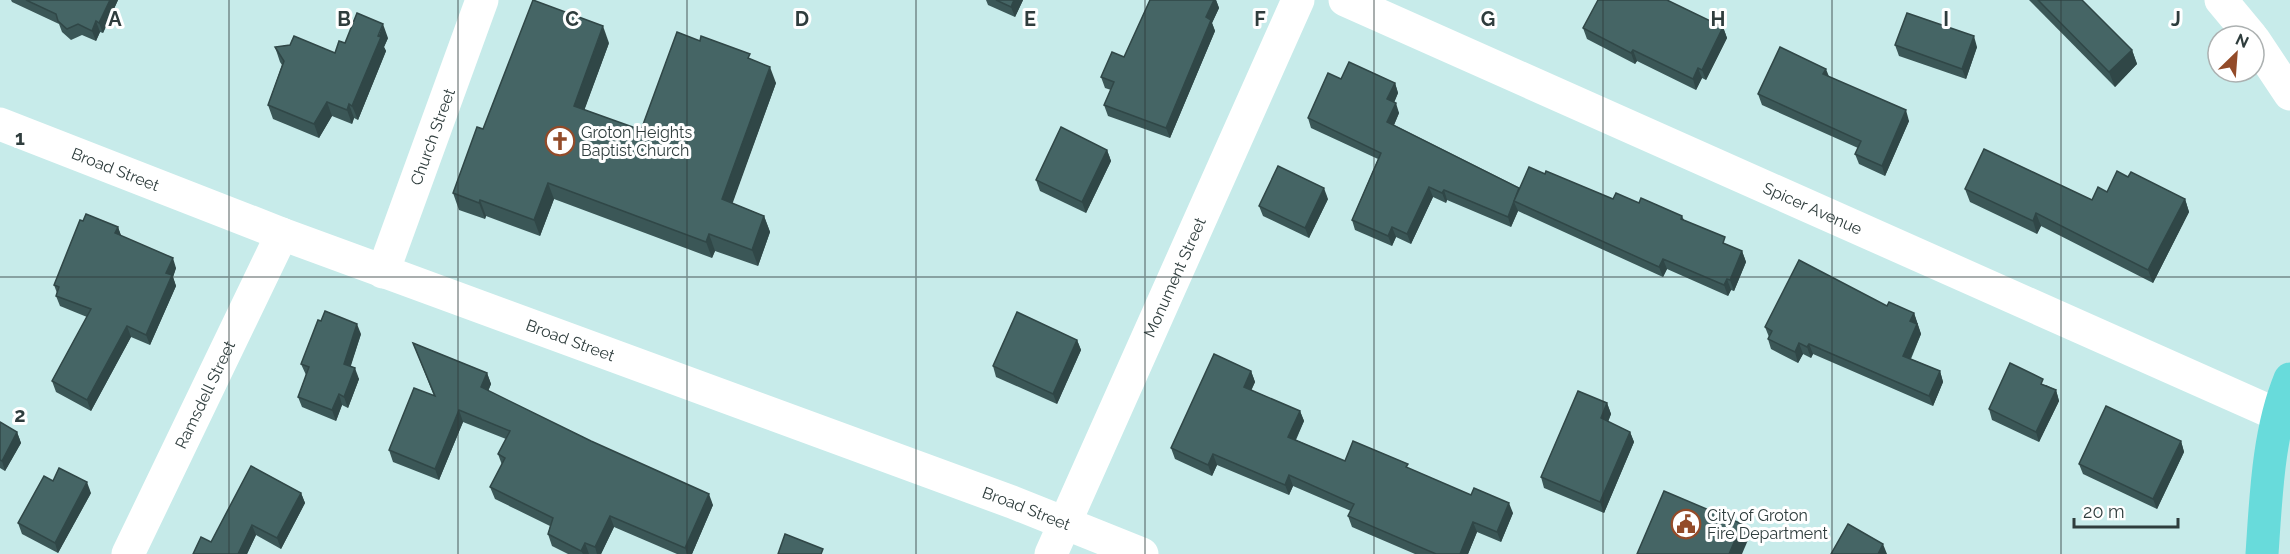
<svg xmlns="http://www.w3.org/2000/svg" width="2290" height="554" font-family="Raleway,sans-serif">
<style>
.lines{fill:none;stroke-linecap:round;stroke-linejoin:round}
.minor{stroke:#fff;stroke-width:33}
.major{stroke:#68dbdb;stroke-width:33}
.wall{fill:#3b5757}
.shaded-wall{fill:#304747}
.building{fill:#456565;stroke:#304747;stroke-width:1.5}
.grid{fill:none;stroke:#2f3d3d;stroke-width:1.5;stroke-opacity:0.55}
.labels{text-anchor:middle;stroke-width:6;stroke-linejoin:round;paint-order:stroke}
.poi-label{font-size:16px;fill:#2f3d3d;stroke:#fff;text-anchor:start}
.street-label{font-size:16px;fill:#2f3d3d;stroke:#fff}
.grid-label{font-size:20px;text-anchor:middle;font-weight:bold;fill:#2f3d3d;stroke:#fff;stroke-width:6;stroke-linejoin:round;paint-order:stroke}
</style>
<rect width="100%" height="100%" fill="#c7ebea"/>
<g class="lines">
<g class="minor">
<path id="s1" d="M1345,0l933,415"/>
<path d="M2221,0l30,36"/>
<path d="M2254,40l36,54"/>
<path id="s2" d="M0,124l282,110 730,268 130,52"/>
<path id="s3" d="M383,272l99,-272"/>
<path id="s4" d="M128,554l154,-320"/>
<path id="s5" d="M1051,554l247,-554"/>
</g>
<path class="major" d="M2262,554c4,-58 6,-121 28,-175"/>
</g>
<g class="wall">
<path d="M11,0h107l-15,33 -3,-1 -4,9 -14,-6 -11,5 -9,-8 -3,-8 -47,-22z"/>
<path d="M986,0h37l-8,17 -27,-12z"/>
<path d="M1150,0h66l3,8 -7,15 3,8 -45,107 -62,-22 -4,-11 7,-15 -6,-2 -4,-11 23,-20z"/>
<path d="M2029,0h53l50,50 5,14 -22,23z"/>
<path d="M1723,27l4,11 -21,42 -4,-2 -6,12 -59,-29 -2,3 -48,-25 -4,-11z"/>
<path d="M388,38l-4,9 2,4 -28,69 -4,-2 -2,6 -20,-8 -13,22 -46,-19 -5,-14 14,-40 -2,-3 -5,-15 15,-2 45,8 10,-10z"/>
<path d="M609,43l-25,67 57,20 111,-70 24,23 -44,120 32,13 6,16 -12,34 -43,-15 -3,7 -158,-59 -14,37 -54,-20 -1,3 -26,-9 -6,-17 30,-64z"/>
<path d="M1895,45l82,2 -11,32 -67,-23z"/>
<path d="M1829,77l80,44 -24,55 -26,-12 -4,-10 3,-6 -96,-43 -4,-11z"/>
<path d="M1341,79l54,4 3,10 -4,10 5,10 -5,12 126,63 25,-14 68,25 26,4 43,13 2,4 43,25 15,6 4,11 -12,29 -3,-1 -3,6 -61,-27 -4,8 -145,-66 -7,16 -64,-27 -1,3 -13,-6 -22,47 -15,-7 -4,9 -37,-16 -3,-10 26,-61 -67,-31 -3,-10z"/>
<path d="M1107,150l4,11 -25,52 -46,-22 -4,-11z"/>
<path d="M2128,177l57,22 4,13 -36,71 -112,-57 -4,8 -67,-32 -5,-13 127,11 15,-8z"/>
<path d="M1328,199l-19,39 -46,-22 -4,-10z"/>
<path d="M83,221l35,6 3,9 55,32 -3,9 3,9 -26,59 -19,-8 -40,74 -35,-19 -4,-11 35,-64 -27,-11 -4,-10 1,-3 -3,-8z"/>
<path d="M1887,306l27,7 7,21 -10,25 29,12 3,11 -10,24 -120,-52 -2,4 -8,-4 -5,9 -27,-14 -3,-10 1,-2 -4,-10z"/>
<path d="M361,334l-11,33 9,12 -11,29 -6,-3 -6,16 -34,-14 -4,-10 8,-22 -5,-11z"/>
<path d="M1077,340l4,10 -24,54 -61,-27 -3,-11z"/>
<path d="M413,343l74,30 4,11 -3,7 225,114 -21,49h-15l-63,-27 -13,27h-33l-16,-8 -4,-12 2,-8 -55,-27 -5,-12 12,-22 -4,-11 8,-15 -43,-17 -24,58 -46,-18 -4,-12 45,-54z"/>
<path d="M1251,371l4,11 -4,8 49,21 4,10 -8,19 49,21 65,8 103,44 -12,29 -24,-10 -9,22h-53l-63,-27 -4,-11 3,-5 -58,-25 -4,9 -72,-30 -5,11 -37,-17 -4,-11z"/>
<path d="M2046,385l10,5 3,11 -20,41 -47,-22 -3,-11z"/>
<path d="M1607,403l4,11 -3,8 22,10 4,10 -30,71 -60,-25 -3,-11z"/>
<path d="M0,422l17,10 4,11 -16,28 -5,-3z"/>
<path d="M2181,441l3,11 -27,57 -74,-35 -4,-10z"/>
<path d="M91,493l-33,60 -36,-19 -4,-11z"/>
<path d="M301,493l4,10 -24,46 -25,-14 -9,19h-54l18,-12z"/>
</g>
<g class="shaded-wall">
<path d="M110,0h8l-15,33 -4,-10z"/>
<path d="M1014,0h9l-8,17 -4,-10z"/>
<path d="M1214,0h2l3,8 -7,15 3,8 -45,107 -4,-10 40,-111z"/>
<path d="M96,21l4,11 -4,9 -4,-10z"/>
<path d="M383,24l5,14 -4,9 2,4 -28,69 -6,-14z"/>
<path d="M603,26l6,17 -29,79 -6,-16z"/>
<path d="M1723,27l4,11 -21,42 -4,-10z"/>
<path d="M1974,36l3,11 -11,32 -4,-10z"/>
<path d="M1633,50l4,11 -2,3 -4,-11z"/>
<path d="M2132,50l5,14 -22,23 -6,-15z"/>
<path d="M770,67l6,16 -48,133 -6,-17z"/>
<path d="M1698,68l4,10 -6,12 -3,-11z"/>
<path d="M1826,69l4,10 -7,-5z"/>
<path d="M1395,83l3,10 -7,16 -4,-10z"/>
<path d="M327,102l5,14 -13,22 -5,-14z"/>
<path d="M1396,103l3,10 -8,19 -4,-10z"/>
<path d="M349,104l5,14 -2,6 -5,-14z"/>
<path d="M1906,110l3,11 -24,55 -3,-10z"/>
<path d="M1107,150l4,11 -25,52 -4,-11z"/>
<path d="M548,183l6,16 -14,37 -6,-16z"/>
<path d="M1429,187l4,10 -22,47 -4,-10z"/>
<path d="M1324,188l4,11 -19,39 -4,-10z"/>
<path d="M1444,190l3,10 -1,3 -4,-10z"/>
<path d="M2185,199l4,13 -36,71 -5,-13z"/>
<path d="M480,200l6,16 -1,3 -6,-16z"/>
<path d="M1514,202l4,9 -7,16 -3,-10z"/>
<path d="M2036,213l5,13 -4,8 -4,-13z"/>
<path d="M764,216l6,16 -12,34 -6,-16z"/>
<path d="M118,227l4,11 -7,-5z"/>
<path d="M1392,227l4,10 -4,9 -4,-10z"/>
<path d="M709,234l6,17 -3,7 -6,-16z"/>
<path d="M1742,251l4,11 -12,29 -4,-11z"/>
<path d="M173,258l3,10 -3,9 3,9 -26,59 -4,-10 20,-62z"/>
<path d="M1663,259l4,10 -4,8 -4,-10z"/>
<path d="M1727,279l4,11 -3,6 -4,-11z"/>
<path d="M1914,313l7,21 -14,32 -4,-10 7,-35z"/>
<path d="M357,324l4,10 -13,41 -4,-11z"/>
<path d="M127,326l4,11 -40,74 -4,-11z"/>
<path d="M1077,340l4,10 -24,54 -4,-10z"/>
<path d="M1799,343l4,11 -5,9 -3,-11z"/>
<path d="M1809,344l4,10 -2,4 -4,-11z"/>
<path d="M355,368l4,11 -11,29 -4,-11z"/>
<path d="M1251,371l4,11 -7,16 -4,-11z"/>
<path d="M1940,371l3,11 -10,24 -4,-10z"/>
<path d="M487,373l4,11 -6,15 -4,-12z"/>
<path d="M2056,390l3,11 -20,41 -3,-10z"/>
<path d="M339,394l3,11 -6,16 -4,-11z"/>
<path d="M1607,403l4,11 -6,15 -4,-11z"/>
<path d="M459,410l4,12 -24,58 -4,-11z"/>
<path d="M1300,411l4,10 -12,26 -4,-10z"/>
<path d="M17,432l4,11 -16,28 -3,-10z"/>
<path d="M1630,432l4,10 -30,71 -4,-11z"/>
<path d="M2181,441l3,11 -27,57 -4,-10z"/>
<path d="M1213,454l4,11 -5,11 -4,-11z"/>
<path d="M1289,475l4,11 -4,9 -4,-10z"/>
<path d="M87,482l4,11 -33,60 -3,-10z"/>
<path d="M301,493l4,10 -24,46 -4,-11z"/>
<path d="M709,494l4,11 -21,49h-5l-2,-6z"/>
<path d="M1509,503l4,10 -12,29 -4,-10z"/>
<path d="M610,516l4,11 -13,27h-4l-2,-7z"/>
<path d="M1473,522l4,10 -9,22h-8z"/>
<path d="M1742,524l6,16 -6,14h-13z"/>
<path d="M252,525l4,10 -9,19h-9z"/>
<path d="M585,543l4,11h-6l-2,-3z"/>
<path d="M1883,544l4,10h-9z"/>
</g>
<g class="building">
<path d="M26,0h84l-11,23 -3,-2 -4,10 -14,-7 -11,5 -9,-8 -2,-7z"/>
<path d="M533,0l70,26 -29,80 67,24 36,-98 23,9 1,-5 49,18 -2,4 22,9 -48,132 42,17 -12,34 -43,-16 -3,8 -158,-59 -14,37 -54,-20 -1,3 -26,-10 24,-66 6,2z"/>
<path d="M996,0h18l-3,7z"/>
<path d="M1150,0h64l-8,17 5,3 -45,108 -62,-23 10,-23 -13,-5 11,-25 12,5z"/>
<path d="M1598,0h69l56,27 -21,43 -4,-2 -5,11 -60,-29 -2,3 -48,-25z"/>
<path d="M2038,0h44l50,50 -23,22z"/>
<path d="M357,13l26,11 -5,12 3,1 -29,69 -3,-2 -2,6 -20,-8 -13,22 -46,-19 16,-44 -9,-14 15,-2 4,-9 41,17 4,-12 6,2z"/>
<path d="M1907,13l67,23 -12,33 -67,-24z"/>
<path d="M1780,47l46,22 -3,5 83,36 -24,56 -27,-12 6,-13 -103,-47z"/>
<path d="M1349,62l46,21 -8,16 9,4 -9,19 132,66 -11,29 -64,-27 -2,3 -13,-6 -22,47 -15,-7 -4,9 -36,-16 29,-67 -73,-35 20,-45 13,6z"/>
<path d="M1061,127l46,23 -25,52 -46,-22z"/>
<path d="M1984,149l108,51 6,-13 9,5 10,-21 11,6 3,-5 54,27 -37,71 -112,-57 -3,8 -68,-32z"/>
<path d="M1278,166l46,22 -19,40 -46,-22z"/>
<path d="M1529,167l16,7 1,-3 67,28 3,-6 23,10 2,-5 41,18 -1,3 44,18 -2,6 19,8 -12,29 -3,-1 -3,6 -61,-26 -4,8 -145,-66z"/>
<path d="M86,214l32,13 -3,6 58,25 -7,15 6,2 -26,60 -19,-9 -40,74 -35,-19 39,-72 -35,-13 3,-9 -5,-2 26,-65 3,1z"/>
<path d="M1799,260l88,46 2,-4 25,11 -4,8 7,3 -14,32 37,15 -11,25 -120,-52 -2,3 -8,-4 -4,9 -27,-13 4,-8 -7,-4z"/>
<path d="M325,311l32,13 -13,40 11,4 -11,29 -5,-3 -7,16 -34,-13 11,-30 -8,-3 17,-44 3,1z"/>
<path d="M1017,312l60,28 -24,54 -60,-28z"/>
<path d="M413,343l74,30 -6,14 110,54 118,53 -24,54 -75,-32 -15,31 -10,-4 -4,8 -33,-17 5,-16 -63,-31 15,-29 -7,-4 12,-23 -51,-21 -24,59 -46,-19 25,-62 21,8z"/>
<path d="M1214,354l37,17 -7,16 56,24 -12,26 57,24 8,-20 55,23 -2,3 65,28 3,-7 35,15 -12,29 -24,-10 -13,32h-24l-88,-38 6,-12 -65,-29 -4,10 -72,-31 -5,11 -37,-17z"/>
<path d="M2010,363l33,16 -2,5 15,6 -20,42 -47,-23z"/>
<path d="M1578,391l29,12 -6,15 29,14 -30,70 -59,-25z"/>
<path d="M2106,406l75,35 -28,58 -74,-35z"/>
<path d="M0,422l17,10 -15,29 -2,-1z"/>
<path d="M251,466l50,27 -24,45 -25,-13 -14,29h-45l8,-17 10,5z"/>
<path d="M59,468l28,14 -32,61 -37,-20 26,-47 9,5z"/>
<path d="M1664,491l78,33 -13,30h-92z"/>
<path d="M1848,524l35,20 -5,10h-47z"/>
<path d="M785,534l38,15 -2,5h-43z"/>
</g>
<path class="grid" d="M229,0v554M458,0v554M687,0v554M916,0v554M1145,0v554M1374,0v554M1603,0v554M1832,0v554M2061,0v554M0,277h2290"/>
<defs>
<g id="church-ring" transform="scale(1.5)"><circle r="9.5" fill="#fff" stroke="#934b29" stroke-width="1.5"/><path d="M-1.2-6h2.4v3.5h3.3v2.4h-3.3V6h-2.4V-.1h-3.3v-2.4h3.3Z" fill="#934b29"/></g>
<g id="civic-ring" transform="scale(1.5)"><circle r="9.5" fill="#fff" stroke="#934b29" stroke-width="1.5"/><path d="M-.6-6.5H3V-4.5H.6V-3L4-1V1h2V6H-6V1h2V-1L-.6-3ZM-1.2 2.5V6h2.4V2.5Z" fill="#934b29"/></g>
</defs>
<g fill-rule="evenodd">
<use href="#church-ring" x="560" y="141"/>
<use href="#civic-ring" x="1686" y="524"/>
</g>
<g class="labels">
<g class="poi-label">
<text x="581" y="138">Groton Heights<tspan x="581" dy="18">Baptist Church</tspan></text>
<text x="1707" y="521">City of Groton<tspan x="1707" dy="18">Fire Department</tspan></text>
</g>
<g class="street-label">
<text dy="6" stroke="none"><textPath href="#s3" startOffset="144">Church Street</textPath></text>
<text dy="6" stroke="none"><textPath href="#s2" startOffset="124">Broad Street</textPath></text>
<text dy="6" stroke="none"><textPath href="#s1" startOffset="512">Spicer Avenue</textPath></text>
<text dy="6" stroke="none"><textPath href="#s5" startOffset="303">Monument Street</textPath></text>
<text dy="6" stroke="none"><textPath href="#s2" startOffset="610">Broad Street</textPath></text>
<text dy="6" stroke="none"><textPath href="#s4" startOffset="177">Ramsdell Street</textPath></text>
<text dy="6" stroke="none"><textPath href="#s2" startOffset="1096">Broad Street</textPath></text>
</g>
</g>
<g class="grid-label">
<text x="115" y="26">A</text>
<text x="344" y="26">B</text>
<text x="572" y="26">C</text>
<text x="802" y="26">D</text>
<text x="1030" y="26">E</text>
<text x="1260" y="26">F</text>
<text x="1488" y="26">G</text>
<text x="1718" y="26">H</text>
<text x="1946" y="26">I</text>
<text x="2176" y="26">J</text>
<text x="20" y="145">1</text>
<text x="20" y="422">2</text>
</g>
<g transform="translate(2236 54) rotate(25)"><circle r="28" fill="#ffffff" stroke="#acb1b1" stroke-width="1.5"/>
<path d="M0-4.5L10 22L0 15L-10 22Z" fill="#934b29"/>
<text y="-9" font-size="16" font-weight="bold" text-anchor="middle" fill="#2f3d3d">N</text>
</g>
<path d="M2074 518v9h104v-9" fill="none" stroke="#2f3d3d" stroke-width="3"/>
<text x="2083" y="518" font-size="18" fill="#2f3d3d" stroke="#ffffff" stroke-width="4.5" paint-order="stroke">20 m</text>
</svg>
